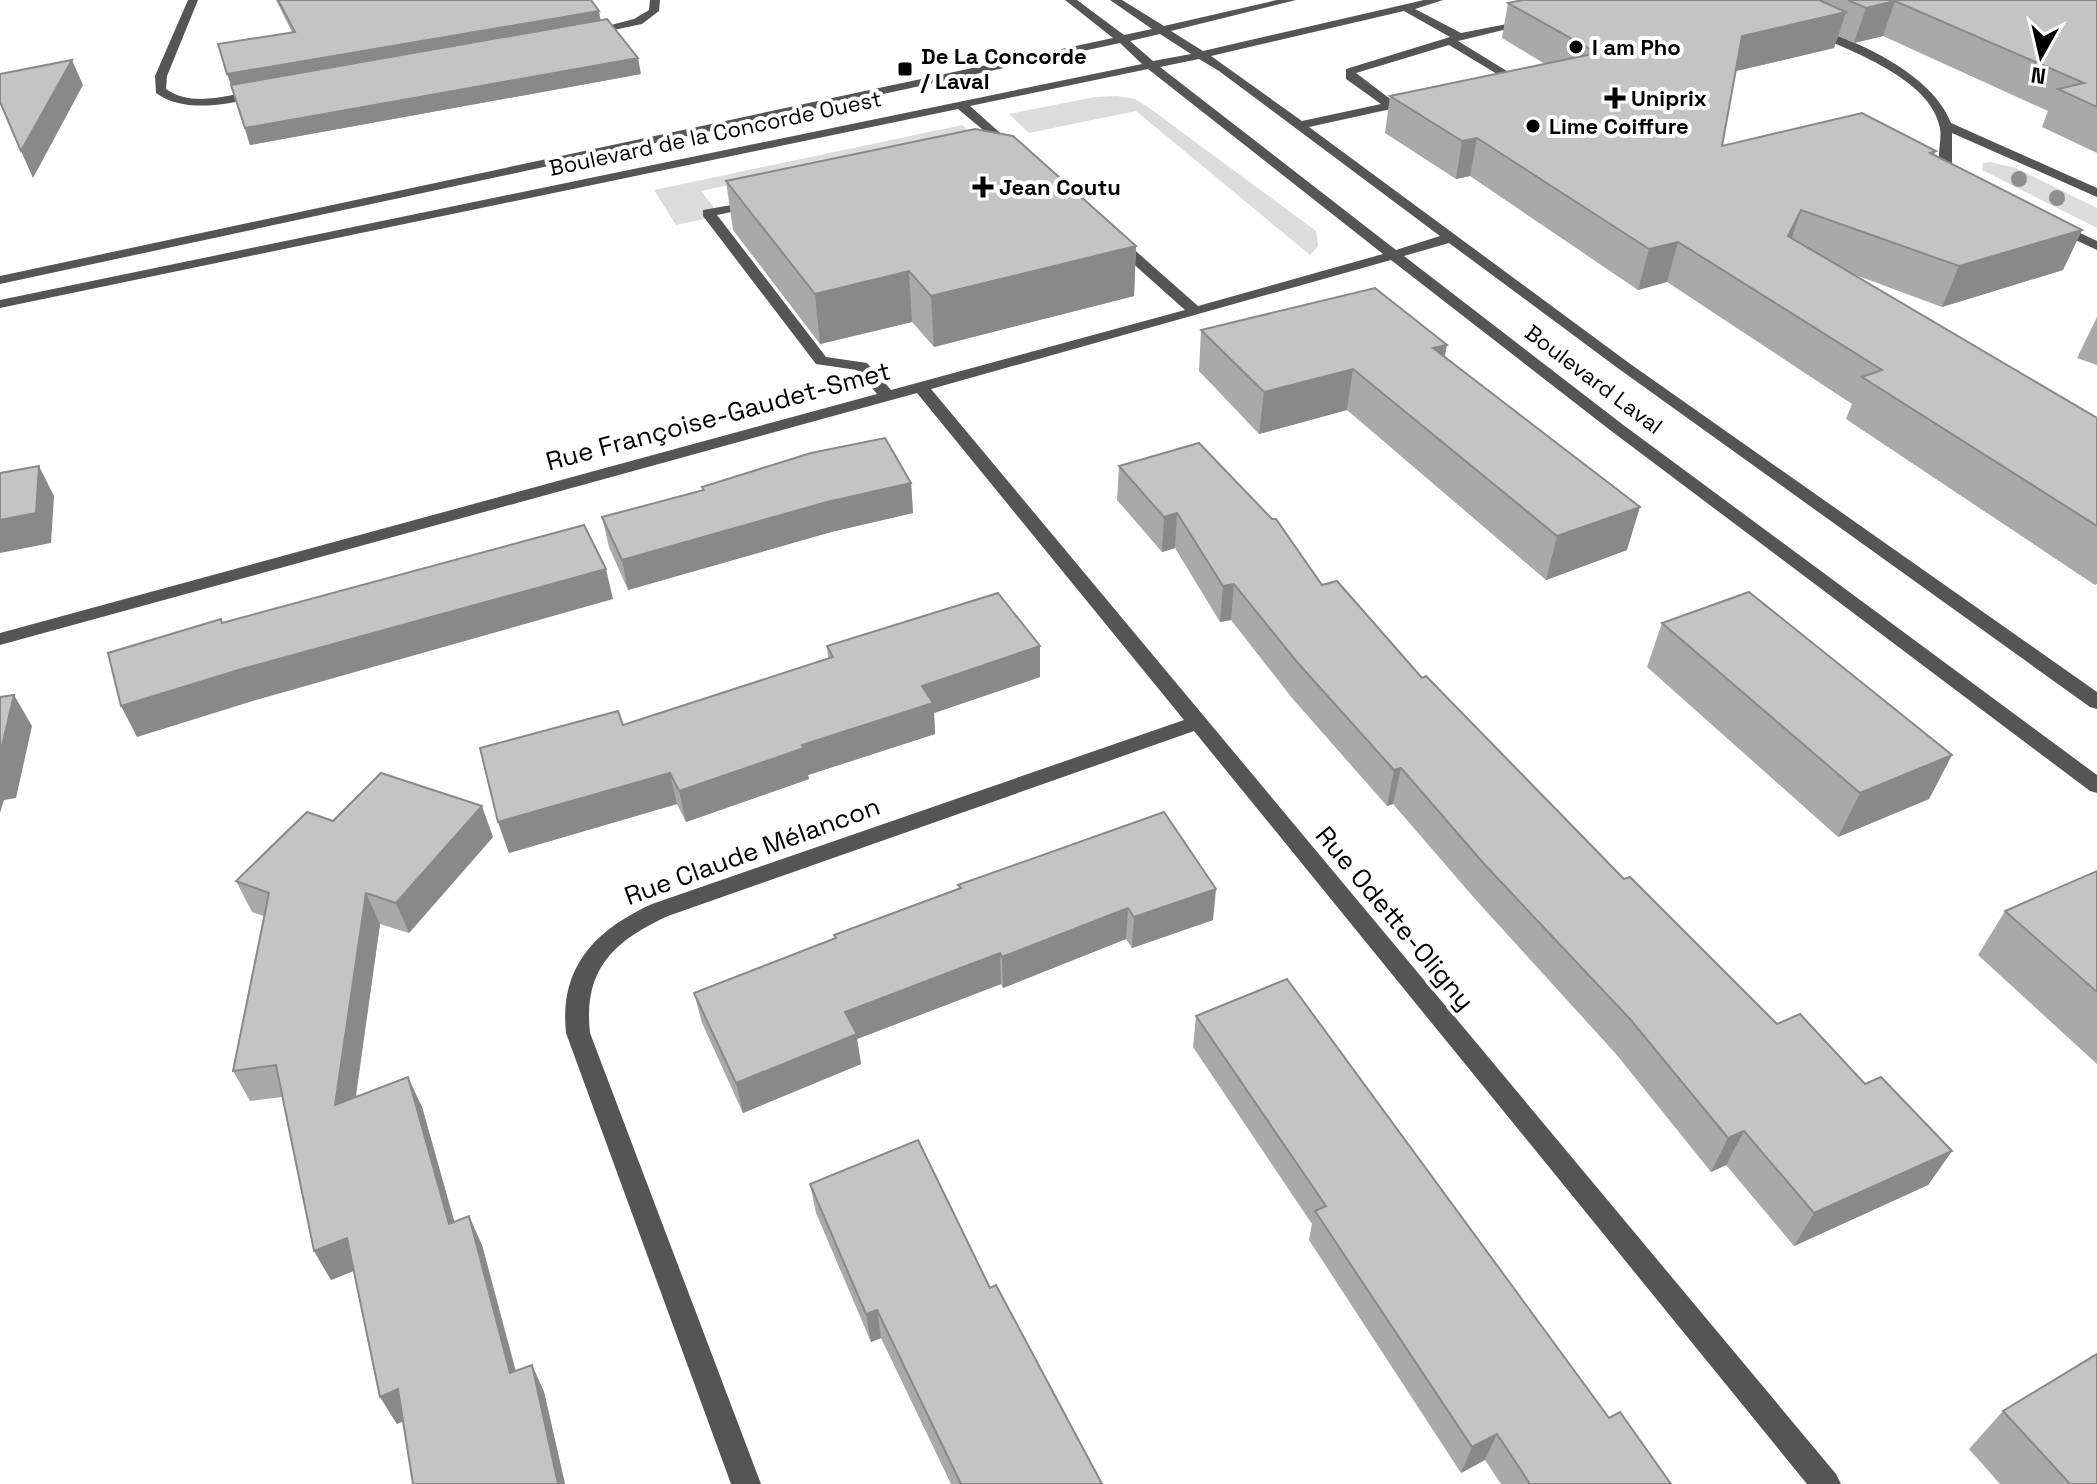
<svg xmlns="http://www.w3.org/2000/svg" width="2097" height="1484" font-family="'Space Grotesk',sans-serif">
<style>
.green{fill:#dcdcdc}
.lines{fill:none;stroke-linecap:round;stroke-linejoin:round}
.minor{fill:#555;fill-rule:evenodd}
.tree{fill:#8f8f8f}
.wall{fill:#a9a9a9}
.shaded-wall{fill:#898989}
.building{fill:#c4c4c4;stroke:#898989;stroke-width:2}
.poi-dot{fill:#000;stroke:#fff;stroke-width:3}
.labels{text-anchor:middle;stroke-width:8;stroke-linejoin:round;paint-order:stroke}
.far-poi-label{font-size:22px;font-weight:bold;fill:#000;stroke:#fff;text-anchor:start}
.far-street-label{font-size:22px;fill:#000;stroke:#fff}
.street-label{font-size:26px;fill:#000;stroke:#fff}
</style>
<rect width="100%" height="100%" fill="#fff"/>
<g class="green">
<path d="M1117,96l18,3 13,8 168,124 2,15 -8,9 -174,-144 -107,22 -20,-19 86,-17z"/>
<path d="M962,125l9,8 -270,58 14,18 -2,8 -37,8 -22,-35z"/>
<path d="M1990,162l26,6 81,40v20l-115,-58 1,-7z"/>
</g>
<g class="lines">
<g class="minor">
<path d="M188,0h10l-31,76 -1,13c27,19 64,6 94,0l6,4 -2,3c-35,7 -77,19 -108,-3l-1,-17z"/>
<path d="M650,0h10l-1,11 -17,13 -52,11 -6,-3 50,-13 15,-9z"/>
<path d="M1065,0h12l47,35 28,-6 -42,-29h12l42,26 113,-26h19l-125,31 32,20 221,-51h19l-28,9 46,24 71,-14v4l-74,18 57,35v4h-8l-58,-35 -93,28 37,28h7v6l-91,20 320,236 468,329v17l-7,-2 -471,-338 -170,-126 -45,13 218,168 475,351v18l-7,-2 -480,-361 -219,-170 -460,129 905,1085 5,10h-34l-613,-753 -526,185c-55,25 -85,54 -78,117l171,451h-30l-165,-451c-7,-66 29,-103 86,-129l532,-184 -267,-327 -917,252v-12l877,-239 -20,-24 -41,-6 -113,-148v-6l57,-10v6l-43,9 109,142 41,6 24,27 294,-80 -74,-66v-6h10l77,68 185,-52 -235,-185 -178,37 47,42v6l-4,1 -55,-46 -958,199v-8l1142,-236 -22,-21 -1120,241v-8l1113,-238zM1404,11l46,26 -104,32v10l35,25 -79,17 -91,-65zM1160,34l31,20 -38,7 -23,-20zM1199,59l20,12 221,165 -44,14 -236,-183z"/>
<path d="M1812,27c47,14 121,48 139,96l146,65v9l-145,-64v30l15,13 -11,3 -16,-14c-3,-13 2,-25 0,-37 -9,-50 -92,-78 -132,-96l-2,-2z"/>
<path d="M2057,222l40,19v9l-45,-21 -2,-3z"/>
</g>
</g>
<g class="tree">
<circle cx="2019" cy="179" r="8"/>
<circle cx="2057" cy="198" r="8"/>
</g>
<g class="wall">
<path d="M276,0h315l10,20 40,54 -391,71 -32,-101 74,-12z"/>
<path d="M1523,0h574v153l-55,-26 6,-16 -165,-75 -29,7 -16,-7 -4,12 -98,23 -14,75 214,5 -2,4 148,75 -19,40 -121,37 -92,-34 247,145v166l-2,1 -249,-166 6,-15 -185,-122 -29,8 -168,-114 -14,3 -71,-46 5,-37 155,-32 -43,-26 6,-35z"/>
<path d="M726,181l410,65 -2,50 -200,51 -22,-25 -92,22 -87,-114z"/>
<path d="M2097,317v48l-20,-7z"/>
<path d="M1201,330l244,27 182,193 -81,30 -199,-170 -88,24 -60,-63z"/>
<path d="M1119,466l203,119 100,93 202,201 153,145 88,60 87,67 -24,34 -134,61 -68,-81 -15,7 -95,-118 -140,-154 -83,-96 -6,2 -95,-108 -61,-78 -11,2 -45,-74 -13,4 -45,-52z"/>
<path d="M911,483l2,30 -82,19 -203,58 -19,-43 -7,-30 100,-26v-4z"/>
<path d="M1662,623l290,132 -23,44 -91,38 -191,-170z"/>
<path d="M827,646l213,31 -106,36 1,21 -127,41 1,4 -123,43 -9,-18 -168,49 -11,-31 125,-97 205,-67z"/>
<path d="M333,821l160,16 -84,96 -29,-9 -24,173 66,10 32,115 28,23 34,126 16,-6 12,27 21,92h-152l-10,-63 -6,3 -17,-27 -26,-126 -23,9 -17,-29 -32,-154 -32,4 -17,-30 31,-155 -12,-4 -16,-31z"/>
<path d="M2097,871v193l-119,-109 27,-44z"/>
<path d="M958,885l255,35 -81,28 -6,-9 -123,49 -2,-4 -144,55 4,25 -118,49 -41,-90 -8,-30 141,-55 -1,-3 125,-46z"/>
<path d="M1196,1016l413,402 62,66h-170l-16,-24 -24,13 -152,-233 3,-16 -119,-177z"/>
<path d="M810,1184l180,104 112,196h-151l-70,-146 -10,4 -55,-129z"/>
<path d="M2003,1411l94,73h-97l-31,-35z"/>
</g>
<g class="shaded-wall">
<path d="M1895,1l-12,35 -29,7 12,-35z"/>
<path d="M599,11l2,12 -369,64 -5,-13z"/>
<path d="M1846,12l-12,36 -102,24 10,-36z"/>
<path d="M638,58l3,16 -391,71 -5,-17z"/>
<path d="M72,60l11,25 -50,93 -12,-27z"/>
<path d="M1477,138l-7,38 -14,3 6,-38z"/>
<path d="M1801,210l-13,39v-13z"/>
<path d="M2082,230l-19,40 -121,37 17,-41z"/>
<path d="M1678,242l-11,40 -29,8 11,-41z"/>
<path d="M1136,246l-2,50 -200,51 -3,-51z"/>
<path d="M909,271l3,51 -92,22 -5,-50z"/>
<path d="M1447,345l-8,41 -6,-38z"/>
<path d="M1353,369l-6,41 -88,24 5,-42z"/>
<path d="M39,466l15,30 -3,47 -51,10v-33z"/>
<path d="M911,483l2,30 -82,19 -203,58 -6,-30 205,-58z"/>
<path d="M1640,507l-13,43 -81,30 11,-44z"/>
<path d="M1177,513l-2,35 -13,4 2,-35z"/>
<path d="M606,569l7,30 -357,101 -119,37 -16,-31 121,-37z"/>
<path d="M1234,584l-3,36 -11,2 3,-36z"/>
<path d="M1040,646v31l-106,36 1,21 -127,41 1,4 -123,43 -7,-31 123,-46 120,-59z"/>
<path d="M14,695l18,31 -16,72 -12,2 -4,13v-59z"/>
<path d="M1952,755l-23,44 -91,38 22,-44z"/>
<path d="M1401,768l-8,36 -6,2 7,-36z"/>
<path d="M670,773l7,31 -168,49 -11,-31z"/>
<path d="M482,806l11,31 -84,96 -13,-30z"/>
<path d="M1216,889l-3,31 -81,28 2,-31z"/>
<path d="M366,893l14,31 -30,210 -15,-29z"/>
<path d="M1128,908l-2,31 -123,49 -1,-31z"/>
<path d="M1000,953l1,31 -144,55 4,25 -118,49 -7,-30 109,-71z"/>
<path d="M408,1077l14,30 41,145 -14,-28z"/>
<path d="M1744,1131l-18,34 -15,7 17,-34z"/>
<path d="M1952,1151l-24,34 -134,61 20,-33z"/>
<path d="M469,1216l13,29 41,155 -13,-27z"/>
<path d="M347,1238l16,29 -32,13 -17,-29z"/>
<path d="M877,1310l4,28 -10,4 -5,-28z"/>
<path d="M532,1365l12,27 21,92h-7z"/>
<path d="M398,1389l16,27 -17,8 -17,-27z"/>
<path d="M1497,1434l-12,26 -24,13 11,-26z"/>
</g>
<g class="building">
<path d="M278,0h313l8,11 -372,63 -9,-30 77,-12z"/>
<path d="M1523,0h296l27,12 -104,24 -20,110 140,-33 74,38 -6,2 152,77 -123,36 -158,-56 -13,26 309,182v108l-235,-149 20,-7 -204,-128 -29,7 -172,-111 -15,3 -72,-45 207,-43 -89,-50z"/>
<path d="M1848,0h249v107l-39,-18 26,-6 -189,-82 -29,7z"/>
<path d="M607,19l31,39 -393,70 -14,-43z"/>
<path d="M72,60l-51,91 -21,-49v-28z"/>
<path d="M975,129l38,7 123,110 -205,50 -22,-25 -94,23 -89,-113z"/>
<path d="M1375,288l72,57 -14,3 207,159 -83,29 -204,-167 -89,23 -63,-62z"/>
<path d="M885,438l26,45 -84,19 -205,58 -20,-43 102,-27 -2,-3 109,-34z"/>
<path d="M1199,443l73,76h4l46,66 15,-4 85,97 4,-2 198,203 6,-2 147,147 23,-10 65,70 16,-7 71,74 -138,62 -70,-82 -16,7 -98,-119 -145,-154 -84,-97 -7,2 -97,-108 -63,-78 -11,2 -46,-73 -13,4 -45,-51z"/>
<path d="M39,466l-3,47 -36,7v-47z"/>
<path d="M584,525l22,44 -364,100 -121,37 -13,-53 113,-34 1,4z"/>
<path d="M1749,592l203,163 -92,38 -198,-170z"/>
<path d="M998,593l42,53 -118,40 11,17 -131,42 2,3 -125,43 -9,-18 -172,49 -18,-74 138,-37 5,14 210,-68 -6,-11z"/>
<path d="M14,695l-14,59v-57z"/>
<path d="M381,773l101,33 -86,97 -30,-10 -31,212 73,-28 41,147 20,-8 41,157 22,-8 26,119h-145l-15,-95 -18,8 -33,-159 -33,13 -38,-186 -43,6 36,-178 -33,-12 71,-69 26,9z"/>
<path d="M1164,812l52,77 -82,28 -6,-9 -126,49 -2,-4 -155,59 12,22 -121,49 -42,-90 142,-55 -2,-3 127,-47 -3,-3z"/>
<path d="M2097,871v121l-92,-81z"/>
<path d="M1287,979l322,439 11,-6 51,72h-141l-33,-50 -25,13 -157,-236 11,-5 -130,-190z"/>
<path d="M918,1140l72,148 6,-3 106,199h-141l-84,-174 -11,4 -56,-130z"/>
<path d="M2097,1354v130h-27l-67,-73z"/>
</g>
<g class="poi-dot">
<circle cx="1576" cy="47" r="8"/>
<rect x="897" y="61" width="16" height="16" rx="4"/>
<path d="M1611 86h8v8h8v8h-8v8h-8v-8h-8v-8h8z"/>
<circle cx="1533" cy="126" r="8"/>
<path d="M979 175h8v8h8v8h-8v8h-8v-8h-8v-8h8z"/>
</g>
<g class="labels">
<g class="far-poi-label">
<text x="1592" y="55">I am Pho</text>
<text x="921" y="64">De La Concorde<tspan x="921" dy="25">/ Laval</tspan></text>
<text x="1631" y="106">Uniprix</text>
<text x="1549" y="134">Lime Coiffure</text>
<text x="999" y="195">Jean Coutu</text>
</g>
<g class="far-street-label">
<text transform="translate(715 133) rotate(-12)" y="8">Boulevard de la Concorde Ouest</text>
<text transform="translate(1594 379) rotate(37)" y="8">Boulevard Laval</text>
</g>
<g class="street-label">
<text transform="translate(718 416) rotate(-15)" y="9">Rue Françoise-Gaudet-Smet</text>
<text transform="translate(752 851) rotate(-20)" y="9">Rue Claude Mélancon</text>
<text transform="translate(1395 918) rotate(50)" y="9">Rue Odette-Oligny</text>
</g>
</g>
<g transform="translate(2041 56) rotate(188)" stroke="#ffffff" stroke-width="6" paint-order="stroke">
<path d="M0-6L14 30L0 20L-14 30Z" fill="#000000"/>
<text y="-12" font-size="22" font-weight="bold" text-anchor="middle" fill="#000000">N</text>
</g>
</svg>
